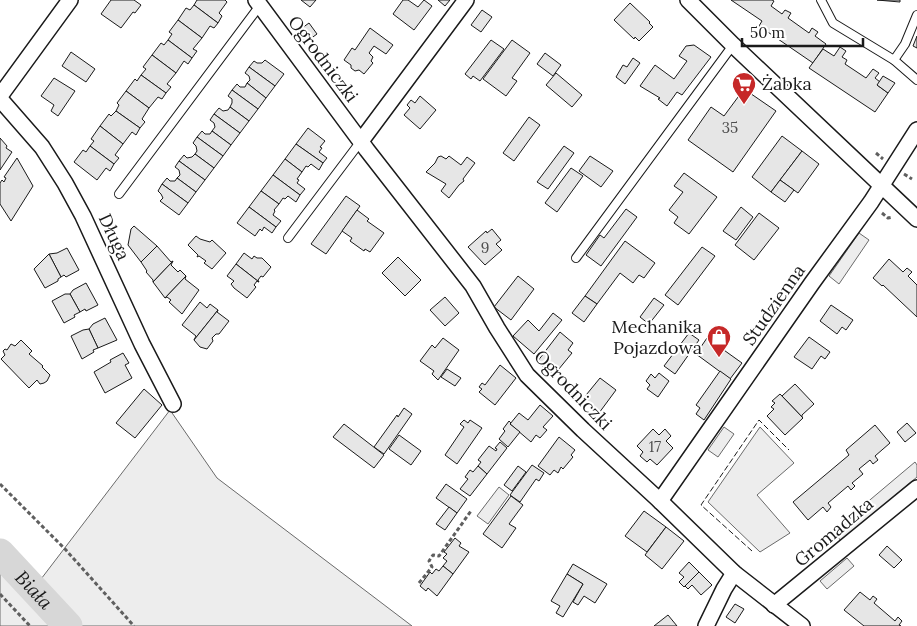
<svg xmlns="http://www.w3.org/2000/svg" width="917" height="626" font-family="Lora,serif">
<style>
.built{fill:#ededed;stroke:#6a6a6a}
.lines{fill:none;stroke-linecap:round;stroke-linejoin:round}
.river{stroke:#d7d7d7;stroke-width:29}
.building{fill:#e6e6e6;stroke:#1a1a1a}
.lane-casing{stroke:#1a1a1a;stroke-width:10}
.street-casing{stroke:#1a1a1a;stroke-width:18}
.path{stroke:#5f5f5f;stroke-width:3;stroke-dasharray:4 2.5;stroke-linecap:butt}
.lane{stroke:#fff;stroke-width:8}
.street{stroke:#fff;stroke-width:15}
.fence{stroke:#1a1a1a;stroke-width:1;stroke-dasharray:6 2.5;stroke-linecap:butt}
.labels{text-anchor:middle;stroke-width:4;stroke-linejoin:round;paint-order:stroke}
.number-label{font-size:15px;fill:#4d4d4d}
.street-label{font-size:18px;fill:#1a1a1a;stroke:#fff}
.poi-label{font-size:18px;fill:#1a1a1a;stroke:#fff;text-anchor:start}
.water-label{font-size:19px;font-style:italic;fill:#1a1a1a;stroke:#fff}
</style>
<rect width="100%" height="100%" fill="#fff"/>
<g class="built">
<path d="M859,233l10,7 -30,44 -10,-8z"/>
<path d="M170,410l47,68 195,148h-333l-41,-43z"/>
<path d="M724,427l10,7 -16,23 -10,-7z"/>
<path d="M760,427l34,36 -37,32 33,38 -30,19 -52,-50z"/>
<path d="M915,462l2,3v12l-76,64 -8,-10z"/>
<path d="M499,487l10,8 -21,29 -11,-8z"/>
<path d="M0,555l67,71h-67z"/>
<path d="M847,558l7,8 -27,23 -7,-8z"/>
</g>
<g class="lines">
<path class="river" id="s1" d="M0,553l68,73"/>
</g>
<g class="building">
<path d="M111,0h23l7,5 -6,8 -2,-1 -12,16 -20,-14z"/>
<path d="M197,0h28l2,2 -8,11 3,3 -4,7 -24,-18z"/>
<path d="M301,0h15l-6,7z"/>
<path d="M403,0h5l10,7 6,-7 8,6 -18,24 -21,-16z"/>
<path d="M438,0h12l-5,6z"/>
<path d="M731,0h41l2,1 -3,5 11,8 3,-4 6,3 -3,5 21,15 3,-5 6,4 -3,4 11,8 -13,19 -54,-37 3,-5z"/>
<path d="M877,0h23v2z"/>
<path d="M630,3l20,19 -1,1 4,4 -14,14 -4,-4 -1,2 -20,-19z"/>
<path d="M194,5l24,18 -4,5 -4,-2 -8,12 -24,-18 8,-12 4,2z"/>
<path d="M482,10l10,7 -11,15 -10,-7z"/>
<path d="M178,20l24,18 -9,11 4,2 -5,7 -24,-18 4,-6 -3,-2z"/>
<path d="M309,23l8,11 -11,8 -8,-11z"/>
<path d="M370,28l23,17 -7,9 -12,-8 -5,7 4,4 -2,4 2,2 -9,11 -5,-4 -4,1 -4,-3v-3l-7,-5 8,-12 3,2z"/>
<path d="M917,36v12l-4,-2z"/>
<path d="M168,40l24,18 -4,6 -4,-3 -8,12 -24,-18 9,-12 3,2z"/>
<path d="M491,40l13,9 -24,32 -7,-5 -2,3 -6,-5z"/>
<path d="M512,40l18,13 -18,25 5,3 -11,15 -23,-17z"/>
<path d="M694,45l17,12 -29,38 -5,-3 -10,14 -9,-7 2,-1 -20,-12 15,-21 19,14 13,-18 -8,-5 7,-10z"/>
<path d="M840,47l6,4 -4,6 5,3 -2,4 21,14 7,-9 6,4 -4,5 5,4 -3,3 11,8 -13,19 -66,-44 14,-19 11,7z"/>
<path d="M71,52l24,17 -9,13 -24,-16z"/>
<path d="M545,53l16,12 -8,11 -16,-12z"/>
<path d="M152,55l24,18 -9,11 4,3 -5,6 -25,-18 5,-6 -3,-2z"/>
<path d="M633,58l7,5 -15,21 -9,-7 7,-12 4,2z"/>
<path d="M265,60l19,14 -9,12 -26,-19 5,-6 3,2h5z"/>
<path d="M249,67l26,19 -9,12 -19,-15 3,-3 -1,-4 -4,-3z"/>
<path d="M556,73l26,22 -10,12 -26,-22z"/>
<path d="M141,75l25,18 -4,6 -4,-2 -9,11 -23,-17 9,-12 2,2z"/>
<path d="M883,76l12,7 -7,10 -11,-8z"/>
<path d="M54,78l21,13 -17,25 -7,-5 3,-6 -13,-9z"/>
<path d="M247,83l19,15 -8,11 -26,-19 5,-6 3,3h5z"/>
<path d="M744,89l32,22 -43,61 -45,-32 23,-33 13,9z"/>
<path d="M232,90l26,19 -9,12 -19,-14 2,-4v-4l-4,-3z"/>
<path d="M126,91l23,17 -7,11 3,3 -5,6 -24,-17 3,-6 -2,-2z"/>
<path d="M420,96l16,14 -16,19 -16,-14 6,-7 -3,-3 4,-5 4,3z"/>
<path d="M230,107l19,14 -9,12 -26,-19 5,-6 4,3 5,-1z"/>
<path d="M116,111l24,17 -4,7 -4,-3 -9,12 -23,-18 9,-12 2,2z"/>
<path d="M214,114l26,19 -9,12 -19,-14 3,-4 -1,-4 -4,-3z"/>
<path d="M529,117l11,8 -26,36 -11,-8z"/>
<path d="M100,126l23,18 -8,11 4,3 -5,6 -24,-18 4,-5 -3,-2z"/>
<path d="M308,128l17,13 -5,6 2,1 -3,4 8,6 -4,5 -27,-19z"/>
<path d="M202,131l3,3h5l2,-3 19,14 -8,11 -26,-19z"/>
<path d="M782,136l20,15 -31,41 -19,-15z"/>
<path d="M197,137l26,19 -9,12 -19,-14 2,-3 -1,-5 -3,-3z"/>
<path d="M0,138l7,8 -1,2 6,4 -12,18z"/>
<path d="M296,144l27,19 -4,7 -8,-6 -3,3 -2,-1 -4,6 -17,-13z"/>
<path d="M90,146l24,18 -4,7 -4,-3 -9,12 -23,-18 9,-12 3,2z"/>
<path d="M564,146l10,7 -26,36 -11,-7z"/>
<path d="M802,151l17,13 -21,29 -18,-13z"/>
<path d="M195,154l19,14 -9,12 -26,-19 5,-6 3,3 5,-1z"/>
<path d="M441,156l5,3 3,-3 12,9 6,-8 8,6 -12,16 1,2 -5,4 -10,13 -8,-7 5,-7 -20,-12 9,-9 3,-6z"/>
<path d="M590,156l23,15 -12,16 -22,-16z"/>
<path d="M17,158l16,28 -22,35 -11,-17v-21l2,-3 2,2 2,-4 -2,-1z"/>
<path d="M285,159l17,13 -5,7 2,1 -2,3 8,6 -5,6 -27,-20z"/>
<path d="M179,161l26,19 -9,12 -19,-14 3,-3 -1,-5 -4,-3z"/>
<path d="M571,168l12,8 -26,36 -12,-9z"/>
<path d="M684,173l33,24 -28,37 -15,-11 4,-6 -9,-7 14,-18 -9,-6z"/>
<path d="M273,175l27,20 -4,7 -8,-6 -3,3 -2,-1 -4,6 -18,-13z"/>
<path d="M167,178l3,3h5l2,-3 19,14 -8,11 -26,-19z"/>
<path d="M780,180l14,10 -9,12 -14,-10z"/>
<path d="M162,184l26,19 -9,12 -19,-14 3,-3 -2,-4 -3,-3z"/>
<path d="M261,191l18,13 -5,6 1,1 -2,4 8,6 -5,6 -27,-20z"/>
<path d="M346,196l14,10 -34,48 -15,-10z"/>
<path d="M249,207l27,20 -4,6 -8,-6 -2,4 -2,-2 -5,7 -18,-13z"/>
<path d="M741,207l12,10 -17,23 -13,-9z"/>
<path d="M626,209l11,8 -36,49 -15,-11 14,-20 4,3z"/>
<path d="M357,210l12,9 -2,2 17,12 -14,19 -5,-3 -1,2 -14,-10 2,-3 -10,-7z"/>
<path d="M759,213l20,15 -25,32 -19,-15z"/>
<path d="M134,226l23,20 -16,16 -13,-17 3,-16z"/>
<path d="M492,229l9,11 -5,4 6,6 -17,15 -17,-18 18,-16 1,2z"/>
<path d="M196,236l4,3 10,3 2,-2 14,13 -14,16 -8,-6 2,-2 -7,-5 -2,1 1,-2 -10,-10z"/>
<path d="M625,241l30,22 -11,15 -5,-3 -6,8 -13,-10 -23,31 -12,-8z"/>
<path d="M157,246l14,16 2,-1 -20,21v-2l-7,-8 1,-1 -6,-9z"/>
<path d="M702,247l13,9 -37,49 -13,-10z"/>
<path d="M67,248l12,22 -13,7 -2,-2 -3,2 -12,-23 8,-1z"/>
<path d="M244,253l8,6 2,-3 3,2h5l9,9 -8,10 -2,-1 -3,4 1,2 -23,-18z"/>
<path d="M49,254l12,23 -3,2v2l-13,7 -11,-19z"/>
<path d="M398,257l23,23 -16,16 -23,-23z"/>
<path d="M889,259l14,13 4,-4 5,4 -4,4 9,9v32l-34,-32 -1,1 -9,-8z"/>
<path d="M173,261l-2,4 7,7 2,-2 6,6 -21,22 -12,-16z"/>
<path d="M236,264l23,18 -2,-1 -3,4 2,2 -9,11 -13,-10 -3,-4 3,-3 -7,-5z"/>
<path d="M186,276l-1,3 14,11 -17,24 -13,-12 2,-2 -4,-3 -2,1z"/>
<path d="M518,276l16,13 -23,31 -17,-13z"/>
<path d="M86,283l12,22 -12,6 -1,-2 -5,3 -10,-18 3,-4z"/>
<path d="M65,294h5l10,18 -6,3 1,2 -11,6 -12,-22z"/>
<path d="M585,296l12,8 -13,18 -12,-9z"/>
<path d="M445,297l14,16 -14,13 -15,-16z"/>
<path d="M654,298l10,7 -15,19 -9,-7z"/>
<path d="M200,302l7,6 3,-4 8,6 -24,30 2,-4 -14,-11z"/>
<path d="M831,305l22,15 -7,10 -4,-3 -5,7 -17,-13z"/>
<path d="M218,310l-1,2 12,9 -10,13h-3l-4,4 1,3 -6,8 -7,-2 -6,-7z"/>
<path d="M553,313l9,7 -28,34 -21,-18 15,-16 11,11z"/>
<path d="M105,318l12,22 -19,8 -9,-19 4,-5z"/>
<path d="M89,329l9,19 -5,2 1,2 -12,7 -11,-23 12,-6z"/>
<path d="M560,332l13,11 -5,7 4,3 -18,22 -17,-13z"/>
<path d="M689,333l10,7 -24,34 -11,-8z"/>
<path d="M809,337l21,15 -5,7 -4,-3 -9,13 -18,-12z"/>
<path d="M443,338l16,12 -21,30 -6,-6 2,-3 -14,-10 12,-16 3,3z"/>
<path d="M707,338l35,25 -12,16 -34,-25z"/>
<path d="M21,340l11,11 -3,3 14,12 -1,1 8,8 -3,6 -3,2 -4,1 -3,-4 -8,8 -28,-29 4,-4 -2,-4 2,-2 2,1 4,-6 4,2z"/>
<path d="M123,353l6,10 -4,2 7,13 -27,15 -11,-21 17,-10 -1,-2z"/>
<path d="M500,365l16,13 -21,27 -16,-13 3,-3 -3,-2 3,-4 3,2z"/>
<path d="M447,369l14,9 -6,8 -14,-9z"/>
<path d="M720,371l11,8 -27,41 -8,-6 4,-6 -4,-3z"/>
<path d="M659,373l10,8 -11,16 -11,-8 3,-4 -4,-4 5,-7 4,4z"/>
<path d="M600,378l16,12 -17,23 -17,-13z"/>
<path d="M795,384l19,20 -12,11v2l-20,-21z"/>
<path d="M144,389l18,16 -27,33 -19,-15z"/>
<path d="M780,394l23,24 -18,17 -18,-19 7,-7 -3,-2 4,-4 -3,-2z"/>
<path d="M540,405l13,11 -10,11 4,3 -7,8 -4,-3 -5,7 -21,-18 9,-11 9,7z"/>
<path d="M404,408l8,6 -28,40 -10,-7 23,-32 1,2z"/>
<path d="M464,420l4,3 2,-3 12,8 -25,36 -12,-9 19,-28 -4,-3z"/>
<path d="M509,421l2,2 -1,1 10,8 -12,15 -9,-8 6,-8 -2,-2z"/>
<path d="M907,423l9,10 -11,9 -8,-10z"/>
<path d="M344,424l40,31 -10,13 -41,-31z"/>
<path d="M875,425l15,18 -15,13 3,4 -5,4 -3,-4 -11,9 4,5 -11,9 3,3 -4,4 -3,-4 -20,17 3,4 -4,5 -4,-5 -15,13 -15,-18 56,-47 -3,-5z"/>
<path d="M653,429l6,6 6,-6 6,7 -5,5 7,7 -16,17 -7,-6 -3,3 -7,-6 3,-4 -6,-6z"/>
<path d="M399,435l22,16 -10,14 -22,-16z"/>
<path d="M559,437l16,13 -4,5 2,2 -10,12 -2,-2 -3,6 -4,-3 -4,5 -12,-9z"/>
<path d="M500,442l7,6 -20,26 -9,-8 3,-4 -3,-2 11,-14 7,5 1,-2 -2,-1z"/>
<path d="M532,465l12,8 -5,8 -3,-2 -16,23 -10,-7z"/>
<path d="M478,466l9,8 -17,22 -10,-7 8,-10 -3,-2 5,-7 3,2z"/>
<path d="M518,466l8,6 -14,19 -8,-6z"/>
<path d="M446,484l21,15 -10,14 -21,-15z"/>
<path d="M511,496l12,9 -14,19 7,4 -14,20 -19,-14z"/>
<path d="M449,507l8,6 -12,17 -9,-6z"/>
<path d="M644,511l22,16 -19,25 -22,-16z"/>
<path d="M666,527l18,14 -22,28 -17,-14z"/>
<path d="M455,538l6,5 -2,3 10,6 -16,22 -10,-8 4,-5 -4,-3 4,-4 -3,-2z"/>
<path d="M887,546l15,14 -8,8 -15,-13z"/>
<path d="M689,562l10,10 -15,15 -5,-5 5,-5 -5,-4z"/>
<path d="M573,564l34,20 -12,19 -11,-7 -6,9 -5,-3 10,-18 -16,-10z"/>
<path d="M443,566l10,8 -16,22 -9,-8 -2,3 -6,-5 10,-14 2,2 4,-5 3,2z"/>
<path d="M699,572l13,13 -11,10 -9,-10 -4,4 -3,-3z"/>
<path d="M567,574l16,10 -20,33 -7,-4 4,-7 -9,-5z"/>
<path d="M860,592l10,8 3,-4 4,3 -3,4 21,18 3,-4 4,4 -3,4 2,1h-37l-20,-16z"/>
<path d="M735,604l9,5 -9,14 -9,-6z"/>
<path d="M668,615l9,11h-23z"/>
</g>
<g class="lines">
<g class="lane-casing">
<g id="lane">
<path d="M821,0l12,23 61,37 23,20"/>
<path d="M894,60l11,-16 12,-29"/>
<path d="M119,194l142,-190"/>
<path d="M288,238l73,-97"/>
<path d="M576,258l157,-213"/>
</g>
</g>
<g class="street-casing">
<g id="street">
<path d="M256,0l111,150 106,136 24,42 30,47 56,55 77,71 74,72 68,53"/>
<path d="M688,0l45,45 184,174"/>
<path d="M0,96l70,-96"/>
<path d="M0,99l42,48 23,36 18,33 59,128 31,60"/>
<path d="M361,141l105,-141"/>
<path d="M660,501l152,-218 59,-81 46,-72"/>
<path d="M774,605l143,-117"/>
<path d="M706,626l18,-37 10,-16"/>
</g>
</g>
<g class="path">
<path d="M876,153l7,6"/>
<path d="M904,174l8,5"/>
<path d="M882,213l6,5 5,-1"/>
<path d="M0,484l65,65 69,77"/>
<path d="M419,583l13,-16 -3,-6 4,-6 6,1 32,-45"/>
<path d="M0,594l30,32"/>
</g>
<use href="#lane" class="lane"/>
<use href="#street" class="street"/>
<path class="fence" d="M752,551l-51,-46 58,-85 30,30"/>
</g>
<defs>
<g id="supermarket-pin" transform="scale(1.25)"><path d="M0 17L-7.5 6A9.5 9.5 0 1 1 7.5 6Z" fill="#c62828" stroke="#fff"/><path d="M-6-5.5h2.5l.6 2H6L4.5 2H-2.5L-4.4-4H-6ZM-1.5 3.2a1.3 1.3 0 1 0 .1 0ZM3 3.2a1.3 1.3 0 1 0 .1 0Z" fill="#fff"/></g>
<g id="shop-pin" transform="scale(1.25)"><path d="M0 17L-7.5 6A9.5 9.5 0 1 1 7.5 6Z" fill="#c62828" stroke="#fff"/><path d="M-5-2.5h2.3a2.7 3.5 0 0 1 5.4 0H5L5.5 6h-11ZM-1.5-2.5h3a1.5 2.3 0 0 0-3 0Z" fill="#fff"/></g>
</defs>
<g fill-rule="evenodd">
<use href="#supermarket-pin" x="744" y="84"/>
<use href="#shop-pin" x="719" y="337"/>
</g>
<g class="labels">
<g class="number-label">
<text x="730" y="133">35</text>
<text x="485" y="253">9</text>
<text x="655" y="452">17</text>
</g>
<g class="street-label">
<text transform="translate(323 59) rotate(53)" y="6">Ogrodniczki</text>
<text transform="translate(114 237) rotate(65)" y="6">Długa</text>
<text transform="translate(774 305) rotate(-55)" y="6">Studzienna</text>
<text transform="translate(573 390) rotate(46)" y="6">Ogrodniczki</text>
<text transform="translate(834 532) rotate(-40)" y="6">Gromadzka</text>
</g>
<g class="poi-label">
<text x="762" y="90">Żabka</text>
<text x="702" y="333" text-anchor="end">Mechanika<tspan x="702" dy="21">Pojazdowa</tspan></text>
</g>
<g class="water-label">
<text dy="7" stroke="none"><textPath href="#s1" startOffset="50">Biała</textPath></text>
</g>
</g>
<path d="M742 38v8h121v-8" fill="none" stroke="#1a1a1a" stroke-width="2.5"/>
<text x="750" y="38" font-size="15" fill="#1a1a1a" stroke="#ffffff" stroke-width="4" paint-order="stroke">50 m</text>
</svg>
